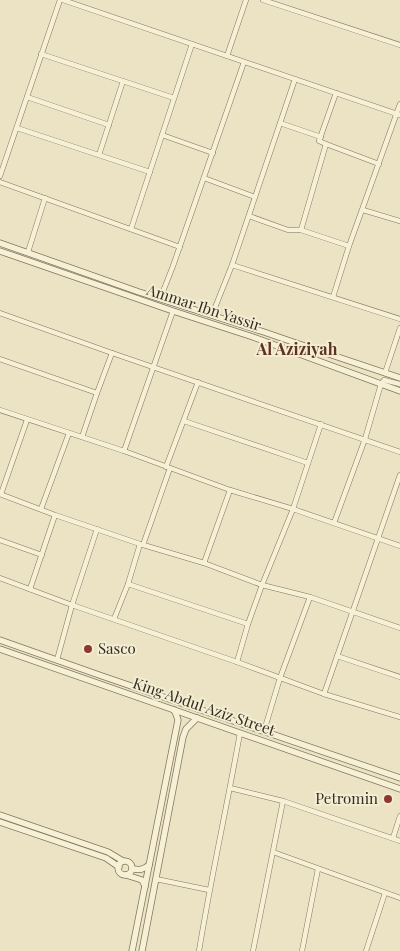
<svg xmlns="http://www.w3.org/2000/svg" width="400" height="951" font-family="'Playfair Display',serif">
<style>
.lines{fill:none;stroke-linecap:round;stroke-linejoin:round}
.minor-casing{stroke:#84755c;stroke-width:5.5}
.tertiary-casing{stroke:#84755c;stroke-width:7}
.minor{stroke:#f6f0d6;stroke-width:4.5}
.tertiary{stroke:#f6f0d6;stroke-width:5.5}
.poi-dot{fill:#8e3930;stroke:#f3edd3;stroke-width:2}
.labels{text-anchor:middle;stroke-width:4;stroke-linejoin:round;paint-order:stroke}
.street-label{font-size:15px;fill:#352c1f;stroke:#f3edd3}
.poi-label{font-size:15px;fill:#352c1f;stroke:#f3edd3;text-anchor:start}
.neighbourhood-label{font-size:16px;font-weight:bold;fill:#5e3421;stroke:#f3edd3}
</style>
<rect width="100%" height="100%" fill="#ebe3c4"/>
<g class="lines">
<g class="minor-casing">
<g id="minor">
<path d="M63,0l337,115"/>
<path d="M263,0l137,45"/>
<path d="M41,54l133,44"/>
<path d="M227,56l19,-56"/>
<path d="M27,97l82,28"/>
<path d="M280,123l41,14"/>
<path d="M17,128l133,44"/>
<path d="M162,135l51,18"/>
<path d="M326,144l-7,-3 17,-48"/>
<path d="M99,155l24,-74"/>
<path d="M0,176l60,-176"/>
<path d="M204,178l51,19"/>
<path d="M0,182l180,65"/>
<path d="M363,210l37,11"/>
<path d="M249,216l39,14h13"/>
<path d="M131,229l61,-185"/>
<path d="M349,246l-48,-16 25,-86 53,20"/>
<path d="M28,252l17,-54"/>
<path d="M232,265l168,54"/>
<path d="M333,297l16,-51 51,-142"/>
<path d="M160,299l13,-33 71,-204"/>
<path d="M0,313l112,40 288,99"/>
<path d="M212,315l20,-50 63,-186"/>
<path d="M0,359l97,34"/>
<path d="M385,373l15,-45"/>
<path d="M0,410l124,41 106,39 63,19 107,37"/>
<path d="M184,421l124,42"/>
<path d="M82,437l15,-44 15,-40"/>
<path d="M124,451l49,-140"/>
<path d="M166,467l32,-85"/>
<path d="M0,494l55,21 85,29 64,19 58,22 48,12 90,31"/>
<path d="M1,494l26,-74"/>
<path d="M41,509l28,-76"/>
<path d="M334,523l31,-84 16,-55 3,-4 16,4"/>
<path d="M0,540l42,15"/>
<path d="M143,545l27,-77"/>
<path d="M204,563l26,-73"/>
<path d="M0,578l72,27 165,57 87,32 76,23"/>
<path d="M128,584l120,40"/>
<path d="M30,589l25,-74"/>
<path d="M114,619l14,-35 12,-40"/>
<path d="M337,656l63,21"/>
<path d="M57,660l15,-55 25,-76"/>
<path d="M237,662l11,-38 14,-39 31,-76 28,-85"/>
<path d="M324,694l76,-219"/>
<path d="M264,731l16,-53 30,-81"/>
<path d="M230,788l53,13 117,40"/>
<path d="M393,838l7,-22"/>
<path d="M273,852l127,46"/>
<path d="M156,879l53,11"/>
<path d="M199,951c12,-73 28,-145 41,-218"/>
<path d="M253,951l30,-150"/>
<path d="M302,951l16,-82"/>
<path d="M366,951l19,-58"/>
</g>
</g>
<g class="tertiary-casing">
<g id="tertiary">
<path d="M0,243l139,49 125,40 29,10 107,36"/>
<path d="M0,251l173,60 80,26 147,54"/>
<path d="M0,640l102,36 298,102"/>
<path d="M0,649l400,140"/>
<path d="M0,815l108,37 15,9"/>
<path d="M0,822l106,36 13,9"/>
<circle cx="125" cy="868" r="7"/>
<path d="M132,869c8,1 11,1 17,-4"/>
<path d="M126,875l16,5 3,6"/>
<path d="M132,951l46,-231 -2,-6 -2,-4"/>
<path d="M142,951l41,-214 3,-8 11,-11"/>
</g>
</g>
<use href="#minor" class="minor"/>
<use href="#tertiary" class="tertiary"/>
</g>
<g class="poi-dot">
<circle cx="88" cy="649" r="5"/>
<circle cx="388" cy="799" r="5"/>
</g>
<g class="labels">
<g class="street-label">
<text transform="translate(204 308) rotate(18)" y="5">Ammar Ibn Yassir</text>
<text transform="translate(204 707) rotate(19)" y="5">King Abdul Aziz Street</text>
</g>
<g class="poi-label">
<text x="98" y="654">Sasco</text>
<text x="378" y="804" text-anchor="end">Petromin</text>
</g>
<g class="neighbourhood-label">
<text x="297" y="355">Al Aziziyah</text>
</g>
</g>
</svg>
